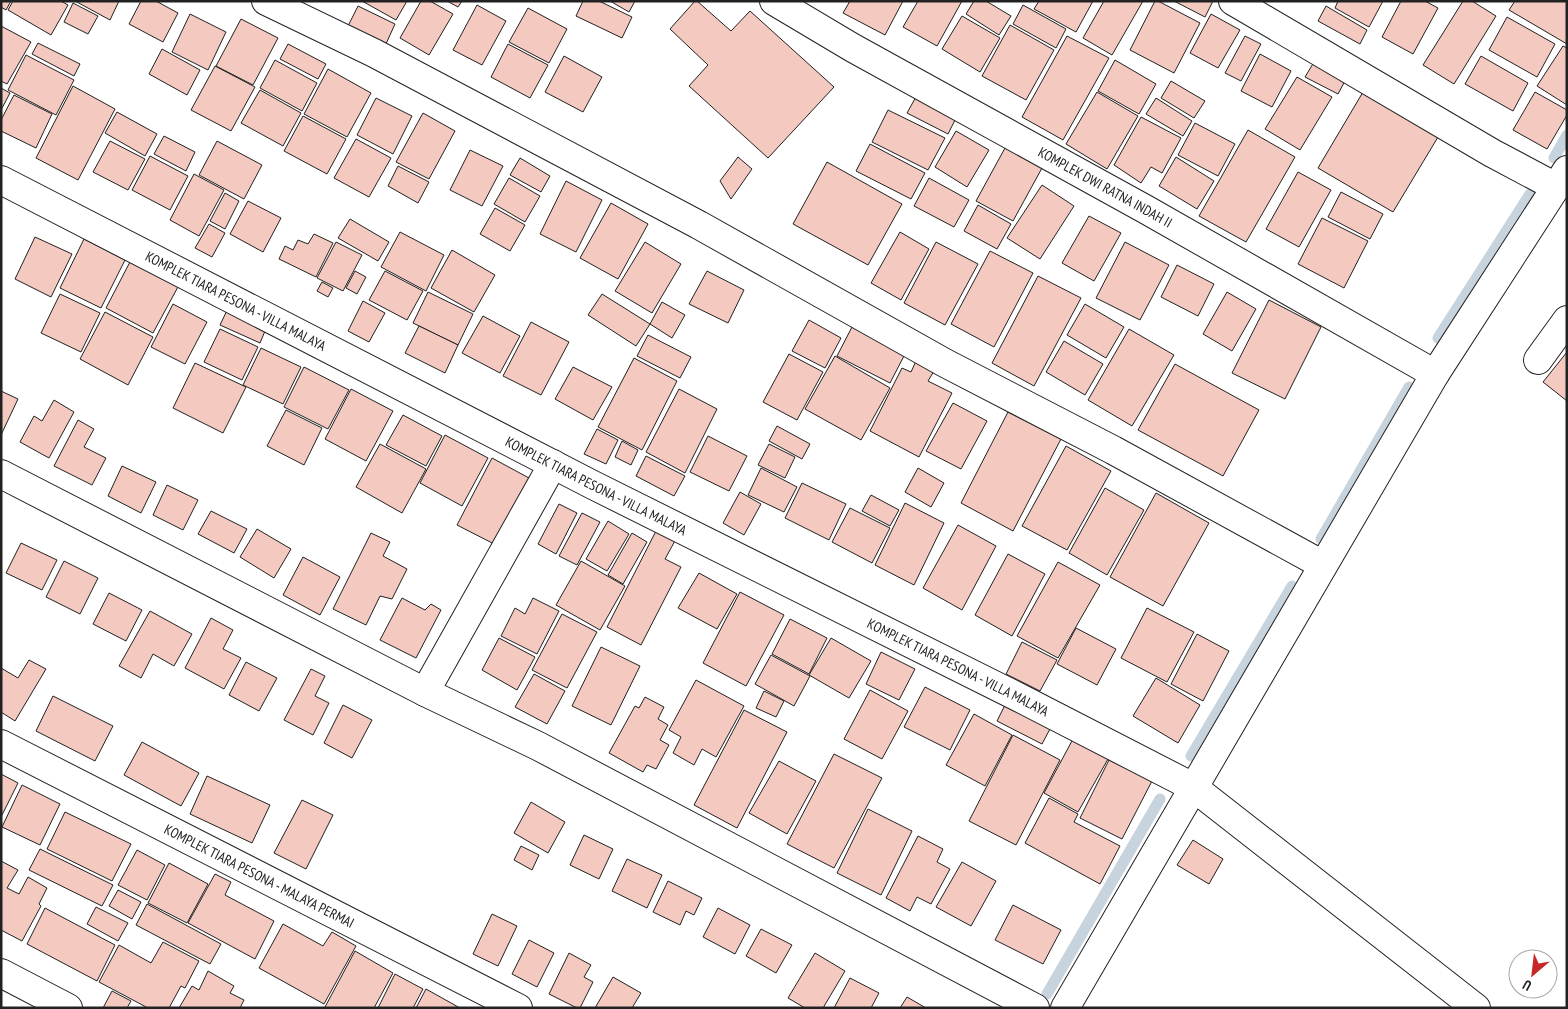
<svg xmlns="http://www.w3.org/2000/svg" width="1568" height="1009" font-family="'PT Sans Narrow',sans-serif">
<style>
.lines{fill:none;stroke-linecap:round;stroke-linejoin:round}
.stream{stroke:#c7d3dd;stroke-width:11}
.building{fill:#f3c9c0;stroke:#222}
.street-casing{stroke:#222;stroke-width:30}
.street{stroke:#fff;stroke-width:28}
.labels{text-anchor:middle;stroke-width:4;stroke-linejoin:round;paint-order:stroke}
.street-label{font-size:14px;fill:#222;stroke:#fff}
</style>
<rect width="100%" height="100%" fill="#fff"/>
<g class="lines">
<g class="stream">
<path d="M1554,158l13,-23"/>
<path d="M1438,338l92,-144"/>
<path d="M1321,539l88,-152"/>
<path d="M1191,756l101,-170"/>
<path d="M1047,994l113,-195"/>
</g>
</g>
<g class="building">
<path d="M1,1h10l-5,9 -5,-3z"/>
<path d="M13,1h48l7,4 -17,30 -43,-25z"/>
<path d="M75,1h44l-9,19z"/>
<path d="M141,1h15l22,12 -15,29 -34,-18z"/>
<path d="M362,1h45l-11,19z"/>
<path d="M421,1h9l23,13 -24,41 -29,-17z"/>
<path d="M447,1h15l-4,6z"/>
<path d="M583,1h16l33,16 -10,21 -46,-22z"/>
<path d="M610,1h25l-6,11z"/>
<path d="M695,1h2l34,30 19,-20 84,76 -66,71 -79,-72 19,-21 -38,-36z"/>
<path d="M850,1h53l-18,34 -42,-22z"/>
<path d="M918,1h44l-25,45 -34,-19z"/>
<path d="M974,1h12l25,15 -12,19 -33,-21z"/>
<path d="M1039,1h54l-17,31 -42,-23z"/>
<path d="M1104,1h39l-31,54 -29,-17z"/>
<path d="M1155,1h3l42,22 -26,50 -44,-23z"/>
<path d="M1174,1h39l-8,16z"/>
<path d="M1338,1h45l-14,26 -34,-19z"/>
<path d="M1401,1h24l13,7 -25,46 -31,-17z"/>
<path d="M1463,1h9l24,15 -42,68 -31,-19z"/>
<path d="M1515,1h52v43l-58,-34z"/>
<path d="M73,3l25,13 -10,18 -24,-12z"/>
<path d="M477,5l29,16 -24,44 -29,-15z"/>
<path d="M1023,5l43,24 -10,19 -43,-24z"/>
<path d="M358,6l37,18 -10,22 -38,-18z"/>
<path d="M1326,6l41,24 -7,14 -42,-23z"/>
<path d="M528,8l39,21 -18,34 -40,-21z"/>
<path d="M190,14l36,18 -18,38 -36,-18z"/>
<path d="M1211,14l29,16 -22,38 -28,-15z"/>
<path d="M962,16l38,22 -20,34 -38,-23z"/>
<path d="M1507,17l48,27 -18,33 -48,-27z"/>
<path d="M241,19l37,19 -25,47 -37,-19z"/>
<path d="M1010,25l44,25 -28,50 -44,-24z"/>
<path d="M1,26l30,16 -24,42 -6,-3z"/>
<path d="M1067,36l42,22 -46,82 -41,-23z"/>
<path d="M1245,36l16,8 -20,37 -16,-8z"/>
<path d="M38,43l42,21 -6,12 -42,-22z"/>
<path d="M288,44l38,20 -8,15 -38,-20z"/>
<path d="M508,44l40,21 -18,33 -39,-21z"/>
<path d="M1563,46l4,2v57l-30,-19z"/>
<path d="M162,49l38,21 -13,25 -38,-21z"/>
<path d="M1260,54l31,17 -19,36 -31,-16z"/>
<path d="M26,55l48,25 -18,35 -48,-25z"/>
<path d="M564,56l38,21 -19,35 -38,-20z"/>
<path d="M1481,56l47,27 -15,28 -48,-27z"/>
<path d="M275,60l42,23 -15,28 -42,-23z"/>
<path d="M1115,60l41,24 -17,30 -41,-23z"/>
<path d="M1314,62l32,17 -8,15 -33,-17z"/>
<path d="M215,66l40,21 -24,44 -40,-21z"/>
<path d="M328,69l43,24 -24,44 -43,-23z"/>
<path d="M1297,77l35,20 -32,53 -35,-21z"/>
<path d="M1171,81l34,20 -11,17 -33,-20z"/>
<path d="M73,86l42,23 -37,71 -42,-22z"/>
<path d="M1,88l9,5 -9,17z"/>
<path d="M260,90l41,23 -18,33 -42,-23z"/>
<path d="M1097,92l41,24 -31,53 -41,-25z"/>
<path d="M1363,92l75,45 -45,75 -75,-44z"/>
<path d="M1535,92l32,18v5l-20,34 -34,-19z"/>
<path d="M14,95l38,19 -16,34 -35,-17v-11z"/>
<path d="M917,95l40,21 -9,18 -41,-21z"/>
<path d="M376,98l36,18 -19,38 -36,-19z"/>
<path d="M1156,98l36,23 -9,15 -37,-22z"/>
<path d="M888,110l57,28 -17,32 -56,-28z"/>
<path d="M117,112l40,22 -12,22 -40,-23z"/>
<path d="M423,113l32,18 -26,48 -33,-17z"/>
<path d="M303,116l43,23 -19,35 -43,-23z"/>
<path d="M1141,117l40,21 -19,35 -11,-6 -10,16 -27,-18z"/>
<path d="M1195,123l40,21 -17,32 -40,-21z"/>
<path d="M1248,130l47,27 -49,85 -47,-26z"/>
<path d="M956,131l33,19 -22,37 -32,-20z"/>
<path d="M164,136l31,16 -9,19 -32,-17z"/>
<path d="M356,139l35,19 -22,39 -35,-19z"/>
<path d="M110,141l35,18 -17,31 -35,-18z"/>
<path d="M217,141l45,24 -18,34 -45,-24z"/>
<path d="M870,144l55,29 -14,26 -55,-28z"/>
<path d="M1005,148l37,20 -29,53 -37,-20z"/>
<path d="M470,150l33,16 -21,40 -32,-16z"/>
<path d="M150,156l38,20 -18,34 -38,-20z"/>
<path d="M738,157l14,12 -21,30 -11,-18z"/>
<path d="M1176,157l38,24 -17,28 -38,-23z"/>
<path d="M520,158l30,18 -9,16 -31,-17z"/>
<path d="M827,162l75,42 -34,61 -75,-41z"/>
<path d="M398,166l31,16 -11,21 -30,-17z"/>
<path d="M1298,172l33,18 -32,57 -33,-18z"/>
<path d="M194,174l30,16 -25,46 -29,-16z"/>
<path d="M509,178l31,18 -15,26 -31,-18z"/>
<path d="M929,178l40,22 -15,27 -40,-21z"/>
<path d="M566,181l36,19 -26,52 -36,-18z"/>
<path d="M1042,185l32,21 -34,53 -33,-21z"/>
<path d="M1341,192l42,22 -13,25 -42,-22z"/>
<path d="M225,193l14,8 -14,28 -15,-8z"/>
<path d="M248,201l33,17 -18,34 -33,-18z"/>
<path d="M611,203l37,21 -30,55 -38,-21z"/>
<path d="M978,205l33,19 -14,25 -33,-18z"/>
<path d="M495,208l30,17 -15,26 -30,-17z"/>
<path d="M1089,216l32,17 -27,48 -32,-18z"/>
<path d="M1322,218l46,23 -24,47 -46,-24z"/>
<path d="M350,219l39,23 -11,19 -40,-23z"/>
<path d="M209,224l16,9 -13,24 -17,-9z"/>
<path d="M400,232l44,23 -18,36 -45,-24z"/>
<path d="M900,232l29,17 -28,51 -30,-17z"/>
<path d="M314,234l19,9 -17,34 -37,-18 6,-13 8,4 5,-10 10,4z"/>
<path d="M35,237l37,17 -21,43 -36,-18z"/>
<path d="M84,239l41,21 -24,48 -41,-20z"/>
<path d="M336,242l26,13 -19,36 -26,-13z"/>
<path d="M645,242l36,22 -29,49 -37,-22z"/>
<path d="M936,242l42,22 -33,61 -41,-22z"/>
<path d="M1125,242l44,23 -29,55 -44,-22z"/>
<path d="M452,250l43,25 -21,37 -43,-24z"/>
<path d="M990,251l43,22 -39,74 -43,-23z"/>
<path d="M131,260l48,25 -26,48 -47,-25z"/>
<path d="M1177,265l37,19 -16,32 -37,-19z"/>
<path d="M355,271l11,6 -9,17 -11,-6z"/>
<path d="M385,271l38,20 -16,29 -38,-20z"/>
<path d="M707,271l37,19 -16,33 -39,-19z"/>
<path d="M1038,276l43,22 -47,88 -42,-23z"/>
<path d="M322,282l11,6 -5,9 -11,-6z"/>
<path d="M428,292l45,22 -15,31 -45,-22z"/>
<path d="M1227,292l29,17 -24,42 -29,-17z"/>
<path d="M60,294l40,19 -19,39 -40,-19z"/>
<path d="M602,294l48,30 -14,22 -48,-31z"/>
<path d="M1269,300l52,27 -36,72 -53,-26z"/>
<path d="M363,301l22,12 -16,29 -21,-11z"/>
<path d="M231,302l39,17 -10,24 -40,-18z"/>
<path d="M662,302l23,13 -13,23 -22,-14z"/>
<path d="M173,304l34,18 -22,42 -34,-17z"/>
<path d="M1085,304l39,23 -18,31 -39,-23z"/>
<path d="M105,312l48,25 -25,48 -48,-26z"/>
<path d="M483,316l37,20 -20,37 -38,-20z"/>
<path d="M809,320l32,18 -16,30 -33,-17z"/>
<path d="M531,322l38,20 -28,53 -38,-19z"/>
<path d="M419,326l39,19 -13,28 -40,-20z"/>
<path d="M852,327l53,27 -15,29 -53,-27z"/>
<path d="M220,329l38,18 -16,33 -38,-18z"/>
<path d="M1129,329l45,26 -42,71 -44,-26z"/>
<path d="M648,335l43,22 -11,21 -43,-22z"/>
<path d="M1064,341l39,23 -18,31 -39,-23z"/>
<path d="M261,348l40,19 -18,37 -40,-19z"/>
<path d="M1567,352v49l-24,-19z"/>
<path d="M789,354l34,18 -26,48 -34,-18z"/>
<path d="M835,356l55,32 -29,52 -56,-31z"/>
<path d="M634,358l43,23 -35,69 -44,-23z"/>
<path d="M916,361l18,10 -6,10 24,12 -33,64 -49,-26 32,-63 9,4z"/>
<path d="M195,363l51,24 -23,46 -50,-25z"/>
<path d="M1175,364l84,46 -36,66 -85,-46z"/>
<path d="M304,367l45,23 -21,39 -44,-22z"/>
<path d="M573,367l39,20 -19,33 -38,-21z"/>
<path d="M351,389l42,22 -27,50 -41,-22z"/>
<path d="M679,389l38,20 -32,64 -39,-21z"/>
<path d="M1,391l17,8 -17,36z"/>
<path d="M54,400l20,12 -25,46 -29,-16 14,-26 8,5z"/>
<path d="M953,403l34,18 -26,48 -35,-18z"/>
<path d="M286,410l36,18 -18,37 -37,-19z"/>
<path d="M1008,412l53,27 -48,92 -52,-28z"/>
<path d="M403,415l39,21 -16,30 -40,-21z"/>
<path d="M78,420l16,9 -10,18 22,11 -14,27 -38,-19z"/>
<path d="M777,426l33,18 -8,15 -33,-18z"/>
<path d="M597,429l21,11 -12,24 -22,-10z"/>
<path d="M445,435l43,23 -26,48 -42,-23z"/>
<path d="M708,436l39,20 -18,35 -39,-19z"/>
<path d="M622,441l16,9 -7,15 -16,-8z"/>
<path d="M380,444l46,25 -24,44 -46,-26z"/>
<path d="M769,444l26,13 -10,21 -27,-13z"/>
<path d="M1066,446l45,25 -44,79 -45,-24z"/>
<path d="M646,456l39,20 -11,20 -38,-20z"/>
<path d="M492,458l37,20 -31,68 -41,-21z"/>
<path d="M122,466l34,16 -15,31 -33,-17z"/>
<path d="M761,468l36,19 -13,25 -36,-17z"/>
<path d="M918,468l26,15 -13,24 -26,-15z"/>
<path d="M802,483l44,21 -17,36 -44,-22z"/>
<path d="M167,485l31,15 -15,30 -30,-15z"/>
<path d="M1105,488l39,22 -37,65 -38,-22z"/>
<path d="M740,492l21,12 -17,31 -21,-12z"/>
<path d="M1156,493l53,30 -46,83 -53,-29z"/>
<path d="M871,495l28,15 -9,16 -28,-15z"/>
<path d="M905,503l39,20 -30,62 -39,-20z"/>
<path d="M559,504l18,9 -21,41 -18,-10z"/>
<path d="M850,508l40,20 -18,35 -40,-21z"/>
<path d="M211,511l36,18 -13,24 -36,-19z"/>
<path d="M582,513l18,9 -23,43 -18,-9z"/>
<path d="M608,521l21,13 -22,37 -21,-12z"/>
<path d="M958,525l38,21 -34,64 -39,-22z"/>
<path d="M257,529l34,20 -17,29 -34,-21z"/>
<path d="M657,529l19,10 -11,20 16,8 -40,78 -34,-18z"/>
<path d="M371,533l19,9 -7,14 24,13 -15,30 -12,-3 -14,29 -33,-16z"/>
<path d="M632,533l15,9 -24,42 -15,-9z"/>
<path d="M21,543l36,17 -15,30 -36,-17z"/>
<path d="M1008,554l37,20 -33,62 -37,-21z"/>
<path d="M303,557l37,20 -20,38 -37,-20z"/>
<path d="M64,561l34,17 -18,36 -34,-17z"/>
<path d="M581,561l44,25 -25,44 -44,-25z"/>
<path d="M1058,562l42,23 -42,73 -41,-22z"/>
<path d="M699,573l38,21 -20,35 -39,-21z"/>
<path d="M740,592l44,23 -38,71 -43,-23z"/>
<path d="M109,593l33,17 -16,31 -33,-17z"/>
<path d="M402,598l23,12 6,-6 10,6 -25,48 -36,-18z"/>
<path d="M533,598l26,13 -22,43 -36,-18 14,-28 10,6z"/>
<path d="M1147,608l47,24 -27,50 -46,-24z"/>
<path d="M150,611l42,23 -18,32 -21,-12 -12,24 -22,-12z"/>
<path d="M562,614l35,18 -30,56 -35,-18z"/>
<path d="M211,618l22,12 -10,19 18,9 -17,31 -39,-21z"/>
<path d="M790,619l37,19 -18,36 -37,-20z"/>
<path d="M1076,628l40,21 -19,36 -40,-21z"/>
<path d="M1197,634l32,17 -26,50 -32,-17z"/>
<path d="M499,638l36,19 -18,33 -35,-20z"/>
<path d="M831,638l40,23 -22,37 -40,-23z"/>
<path d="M1022,642l35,18 -17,31 -34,-17z"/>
<path d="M601,647l39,19 -29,59 -39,-19z"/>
<path d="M881,652l34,17 -16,31 -33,-16z"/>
<path d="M771,655l39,21 -16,30 -39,-22z"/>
<path d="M29,660l17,9 -31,52 -14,-9v-44l17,10z"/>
<path d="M246,662l31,16 -18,33 -30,-16z"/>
<path d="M311,669l14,7 -10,20 14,7 -16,32 -29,-15z"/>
<path d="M534,674l31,17 -18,33 -32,-17z"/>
<path d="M1156,678l44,27 -22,38 -45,-27z"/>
<path d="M696,680l48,26 -28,51 -14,-8 -8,16 -21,-12 8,-16 -12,-7z"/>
<path d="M925,687l45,23 -20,40 -46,-23z"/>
<path d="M870,690l38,21 -26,48 -38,-20z"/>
<path d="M764,691l20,10 -8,16 -20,-9z"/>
<path d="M53,696l60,30 -18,35 -59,-30z"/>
<path d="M645,697l19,10 -6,12 10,6 -8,15 9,5 -13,24 -9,-4 -4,7 -34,-19 26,-47 4,2z"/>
<path d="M343,705l29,15 -20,38 -28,-15z"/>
<path d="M1005,705l45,24 -8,15 -45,-23z"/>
<path d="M744,710l43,22 -50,96 -43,-23z"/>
<path d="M974,714l38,21 -27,51 -39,-21z"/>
<path d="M1013,735l47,25 -44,85 -47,-24z"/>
<path d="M1073,739l35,20 -30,53 -34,-19z"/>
<path d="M142,742l57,31 -18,33 -57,-31z"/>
<path d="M834,754l48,24 -48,90 -47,-24z"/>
<path d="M1109,760l43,21 -30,58 -42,-21z"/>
<path d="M779,761l37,20 -29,53 -38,-21z"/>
<path d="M1,774l17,9 -17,34z"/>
<path d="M207,776l63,29 -18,38 -62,-29z"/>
<path d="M22,785l38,19 -20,41 -38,-18z"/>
<path d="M1049,798l29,16 -4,8 46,24 -20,38 -75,-41z"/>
<path d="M302,800l31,15 -27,54 -32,-16z"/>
<path d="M531,802l34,20 -17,31 -34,-20z"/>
<path d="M868,809l44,22 -31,64 -44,-22z"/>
<path d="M65,812l66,32 -19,37 -65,-32z"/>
<path d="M584,835l29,14 -14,30 -29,-14z"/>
<path d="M918,836l25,13 -6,13 13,7 -19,35 -14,-7 -7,14 -24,-13z"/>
<path d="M1193,840l30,19 -14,25 -32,-19z"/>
<path d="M521,846l18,9 -7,15 -18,-10z"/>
<path d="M40,849l73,36 -11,21 -73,-36z"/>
<path d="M137,850l28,15 -18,35 -29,-15z"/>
<path d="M627,859l35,16 -15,33 -35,-17z"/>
<path d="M1,861l17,9 -11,18 12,6 9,-17 19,11 -8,16 2,2 -19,35 -21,-11z"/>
<path d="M962,862l34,19 -25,45 -35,-19z"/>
<path d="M169,863l39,21 -21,39 -39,-20z"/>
<path d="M215,874l16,8 -6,13 49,26 -19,38 -67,-36z"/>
<path d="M668,881l34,17 -8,17 -8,-4 -6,14 -27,-13z"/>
<path d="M118,890l23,12 -9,17 -23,-13z"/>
<path d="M147,904l74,40 -11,20 -74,-39z"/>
<path d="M1013,905l48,25 -18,34 -48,-24z"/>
<path d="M96,907l32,16 -10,18 -31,-17z"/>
<path d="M45,908l70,37 -18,36 -70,-37z"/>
<path d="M718,908l32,17 -15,29 -32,-17z"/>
<path d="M492,914l25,12 -19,40 -25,-12z"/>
<path d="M283,924l40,22 9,-14 24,14 -32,58 -65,-36z"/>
<path d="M761,929l31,16 -16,28 -30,-17z"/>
<path d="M529,940l25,13 -17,34 -25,-13z"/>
<path d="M163,942l36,19 -14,27 -4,-2 -12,22h-21l-49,-26 20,-37 32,18z"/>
<path d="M355,951l38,22 -19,35h-47l-2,-1z"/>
<path d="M569,953l22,12 -7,12 9,5 -13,26h-3l-28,-14z"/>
<path d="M815,953l30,18 -22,37h-18l-17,-10z"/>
<path d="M208,971l26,15 -4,7 14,7 -4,8h-61l13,-22 7,4z"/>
<path d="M395,974l28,15 -10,19h-35z"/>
<path d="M613,977l28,16 -9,15h-37z"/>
<path d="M850,978l29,15 -8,15h-37z"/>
<path d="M426,989l34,19h-44z"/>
<path d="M112,991l19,10 -4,7h-24z"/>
<path d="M907,997l19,11h-26z"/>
</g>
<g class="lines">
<g class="street-casing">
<g id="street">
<path d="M266,1l108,52 325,172 246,138 168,87 210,115"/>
<path id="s1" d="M774,1l79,47 292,161 290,165"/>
<path d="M1233,1l259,152 64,34"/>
<path id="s2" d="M1,180l592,305 427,213 173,89 283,221"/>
<path d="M1538,360l29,-40"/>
<path d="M1,474l424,218 113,54 497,262"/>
<path d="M425,692l128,-228"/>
<path id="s3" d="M1,744l517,264"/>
<path d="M1,973l67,35"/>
<path d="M1065,1008l370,-634 132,-204"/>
</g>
</g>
<use href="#street" class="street"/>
</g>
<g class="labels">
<g class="street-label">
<text dy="5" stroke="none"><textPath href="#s1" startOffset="380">KOMPLEK DWI RATNA INDAH II</textPath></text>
<text dy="5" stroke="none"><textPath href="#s2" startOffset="264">KOMPLEK TIARA PESONA - VILLA MALAYA</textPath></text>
<text dy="5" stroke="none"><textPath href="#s2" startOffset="669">KOMPLEK TIARA PESONA - VILLA MALAYA</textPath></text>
<text dy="5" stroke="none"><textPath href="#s2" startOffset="1074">KOMPLEK TIARA PESONA - VILLA MALAYA</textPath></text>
<text dy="5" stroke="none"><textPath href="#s3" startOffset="290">KOMPLEK TIARA PESONA - MALAYA PERMAI</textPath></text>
</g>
</g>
<rect width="1568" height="1009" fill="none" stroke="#222222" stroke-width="5"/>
<g transform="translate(1533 974) rotate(208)"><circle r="24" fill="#ffffff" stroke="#a7a7a7"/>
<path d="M0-4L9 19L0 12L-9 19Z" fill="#c62828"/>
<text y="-8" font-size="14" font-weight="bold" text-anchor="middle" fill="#222222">U</text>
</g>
</svg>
